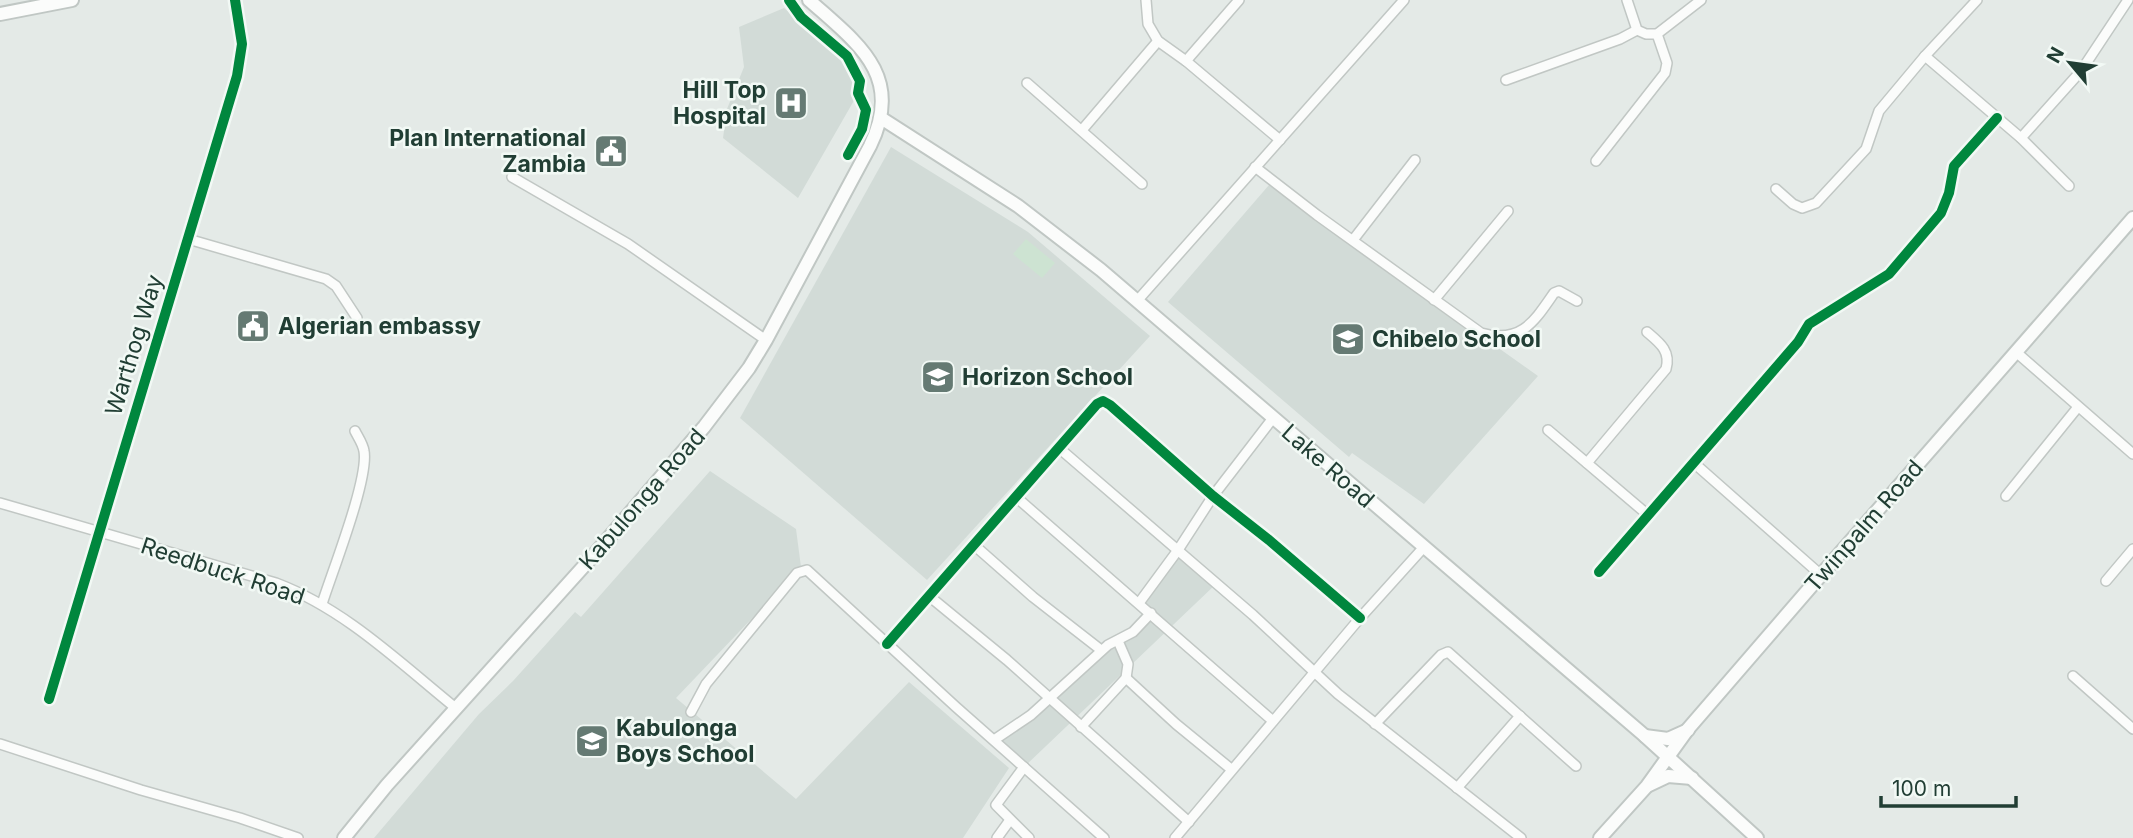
<svg xmlns="http://www.w3.org/2000/svg" width="2133" height="838" font-family="Inter,sans-serif">
<style>
.built{fill:#d2dbd7}
.grass{fill:#cde3d2}
.lines{fill:none;stroke-linecap:round;stroke-linejoin:round}
.street-casing{stroke:#c1c7c4;stroke-width:12}
.secondary-casing{stroke:#c0c7c4;stroke-width:16}
.street{stroke:#fbfcfb;stroke-width:9}
.secondary{stroke:#fbfcfb;stroke-width:12}
.cycleway-casing{stroke:#f2f9f5;stroke-width:15}
.cycleway{stroke:#00873e;stroke-width:10}
.labels{text-anchor:middle;stroke-width:5;stroke-linejoin:round;paint-order:stroke}
.poi-label{font-size:23px;font-weight:bold;fill:#213e34;stroke:#f2f9f5;text-anchor:start}
.street-label{font-size:23px;fill:#213e34;stroke:#f2f9f5}
</style>
<rect width="100%" height="100%" fill="#e4eae7"/>
<g class="built">
<path d="M784,8l64,55 8,34 -58,101 -75,-60 4,-29 17,-42 -5,-40z"/>
<path d="M891,147l137,85 122,104 -223,244 -187,-162z"/>
<path d="M1269,185l269,191 -114,128 -72,-51 -3,4 -181,-155z"/>
<path d="M710,471l86,58 5,38 -125,131 120,101 113,-117 100,86 -46,70h-589l105,-124 34,-33 62,-69 6,5z"/>
<path d="M1176,551l40,33 -192,183 -30,-27 156,-127 -11,-10z"/>
</g>
<path class="grass" d="M1026,239l29,24 -13,15 -29,-24z"/>
<g class="lines">
<g class="street-casing">
<g id="street">
<path d="M789,0l12,17 46,39 13,25 -2,12 8,17 -4,19 -14,26"/>
<path d="M1146,0l2,24 10,17 28,20 94,79"/>
<path d="M1627,0l10,30 9,4h11l44,-34"/>
<path d="M1925,56l96,82 48,48"/>
<path d="M1186,61l53,-61"/>
<path d="M1506,80l114,-41 17,-9"/>
<path d="M1027,83l115,101"/>
<path d="M1082,130l76,-89"/>
<path d="M2021,138l60,-67 47,-71"/>
<path d="M1596,161l69,-88 2,-10 -10,-29"/>
<path d="M1255,167l62,48 164,118c40,11 53,-11 73,-40l5,-2 18,10"/>
<path d="M512,177l116,67 138,96"/>
<path d="M1776,189l17,15 9,4 14,-5 50,-54 13,-38 46,-55 52,-56"/>
<path d="M188,239l138,40 10,7 21,32"/>
<path d="M1353,240l62,-80"/>
<path d="M1434,300l74,-89"/>
<path d="M1137,301l267,-301"/>
<path d="M2016,352l117,102"/>
<path d="M1548,430l100,85"/>
<path d="M1059,448l194,167 85,79 183,144"/>
<path d="M1587,463l79,-94c5,-18 -6,-26 -19,-37"/>
<path d="M1694,463l127,112"/>
<path d="M2006,496l72,-89"/>
<path d="M1016,497l257,224"/>
<path d="M0,503l276,80c69,26 124,80 181,126"/>
<path d="M974,545l59,52 68,53"/>
<path d="M1599,572l199,-230 11,-18 80,-50 52,-61 8,-20 5,-27 43,-48"/>
<path d="M2106,581l27,-32"/>
<path d="M929,596l78,64 182,162"/>
<path d="M1139,603l39,-53 35,-54 60,-78"/>
<path d="M322,604c10,-32 47,-125 42,-153 -1,-7 -6,-14 -9,-20"/>
<path d="M887,644l210,-240 6,-3 7,4 103,91 56,44 91,78"/>
<path d="M2073,676l60,53"/>
<path d="M1126,678l50,46 55,45"/>
<path d="M49,699l188,-623 5,-32 -7,-44"/>
<path d="M691,712l15,-28 91,-111 10,-3 149,137 148,131"/>
<path d="M1375,724l66,-69 7,-3 128,114"/>
<path d="M1081,727l45,-49 2,-14 -10,-23"/>
<path d="M994,740l37,-25 77,-70 25,-13 18,-19"/>
<path d="M0,744l141,46 99,28 58,20"/>
<path d="M1024,767l-28,38 33,33"/>
<path d="M1457,788l63,-72"/>
<path d="M997,838l13,-18"/>
<path d="M1175,838l185,-220 64,-71"/>
</g>
</g>
<g class="secondary-casing">
<g id="secondary">
<path d="M0,14l72,-14"/>
<path d="M881,118l137,88 83,64 544,466 112,102"/>
<path d="M1645,736l23,3 20,-9"/>
<path d="M1649,785l19,-9 24,2"/>
<path d="M344,838l43,-53 206,-229 111,-129 45,-59 17,-28 104,-194c35,-71 -13,-103 -61,-146"/>
<path d="M1600,838l47,-52 41,-57 133,-154 312,-357"/>
</g>
</g>
<use href="#street" class="street"/>
<use href="#secondary" class="secondary"/>
<g class="cycleway-casing">
<g id="cycleway">
<path d="M789,0l12,17 46,39 13,25 -2,12 8,17 -4,19 -14,26"/>
<path d="M1599,572l199,-230 11,-18 80,-50 52,-61 8,-20 5,-27 43,-48"/>
<path d="M887,644l210,-240 6,-3 7,4 103,91 56,44 91,78"/>
<path d="M49,699l188,-623 5,-32 -7,-44"/>
</g>
</g>
<use href="#cycleway" class="cycleway"/>
</g>
<defs>
<g id="hospital-square" transform="scale(1.75)"><rect x="-9" y="-9" width="18" height="18" rx="4" fill="#657a73" stroke="#f2f9f5"/><path d="M-5-5h3v3.5h4V-5h3V5h-3V1.5h-4V5h-3Z" fill="#fff"/></g>
<g id="civic-square" transform="scale(1.75)"><rect x="-9" y="-9" width="18" height="18" rx="4" fill="#657a73" stroke="#f2f9f5"/><path d="M-.6-6.5H3V-4.5H.6V-3L4-1V1h2V6H-6V1h2V-1L-.6-3ZM-1.2 2.5V6h2.4V2.5Z" fill="#fff"/></g>
<g id="school-square" transform="scale(1.75)"><rect x="-9" y="-9" width="18" height="18" rx="4" fill="#657a73" stroke="#f2f9f5"/><path d="M0-5L7-2L0 1L-7-2ZM-4 1L0 2.5L4 1V4Q0 6-4 4Z" fill="#fff"/></g>
</defs>
<g fill-rule="evenodd">
<use href="#hospital-square" x="791" y="103"/>
<use href="#civic-square" x="611" y="151"/>
<use href="#civic-square" x="253" y="326"/>
<use href="#school-square" x="1348" y="339"/>
<use href="#school-square" x="938" y="377"/>
<use href="#school-square" x="592" y="741"/>
</g>
<g class="labels">
<g class="poi-label">
<text x="766" y="98" text-anchor="end">Hill Top<tspan x="766" dy="26">Hospital</tspan></text>
<text x="586" y="146" text-anchor="end">Plan International<tspan x="586" dy="26">Zambia</tspan></text>
<text x="278" y="334">Algerian embassy</text>
<text x="1372" y="347">Chibelo School</text>
<text x="962" y="385">Horizon School</text>
<text x="616" y="736">Kabulonga<tspan x="616" dy="26">Boys School</tspan></text>
</g>
<g class="street-label">
<text transform="translate(134 345) rotate(-73)" y="8">Warthog Way</text>
<text transform="translate(1328 466) rotate(41)" y="8">Lake Road</text>
<text transform="translate(642 499) rotate(-49)" y="8">Kabulonga Road</text>
<text transform="translate(1864 526) rotate(-49)" y="8">Twinpalm Road</text>
<text transform="translate(223 571) rotate(18)" y="8">Reedbuck Road</text>
</g>
</g>
<g transform="translate(2070 63) rotate(299)" stroke="#f2f9f5" stroke-width="5" paint-order="stroke">
<path d="M0-5L12 26L0 18L-12 26Z" fill="#213e34"/>
<text y="-10" font-size="19" font-weight="bold" text-anchor="middle" fill="#213e34">N</text>
</g>
<path d="M1881 796v10h135v-10" fill="none" stroke="#213e34" stroke-width="3.5"/>
<text x="1892" y="796" font-size="21" fill="#213e34" stroke="#f2f9f5" stroke-width="5" paint-order="stroke">100 m</text>
</svg>
